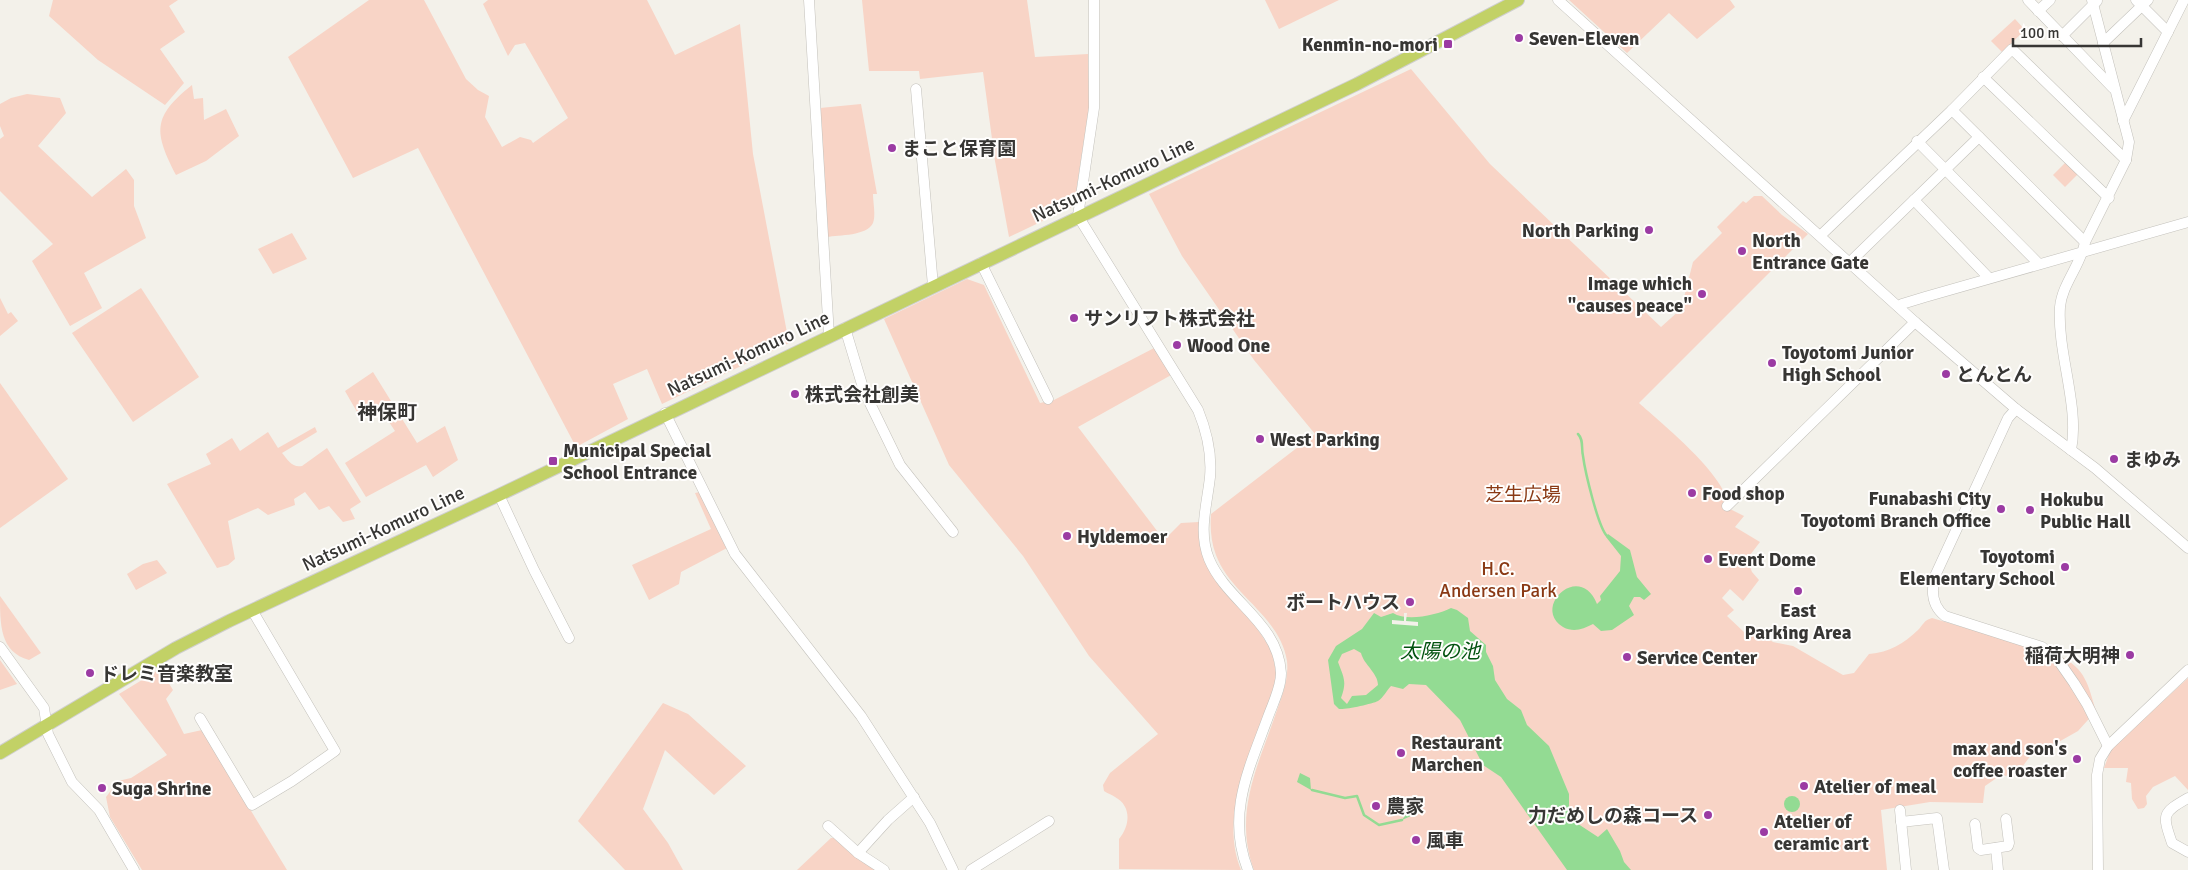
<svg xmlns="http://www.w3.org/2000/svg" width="2188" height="870" font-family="Signika,'Noto Sans JP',sans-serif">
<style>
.green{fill:#f8d4c6}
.water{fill:#93db93;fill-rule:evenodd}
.pier{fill:#f3f1ea}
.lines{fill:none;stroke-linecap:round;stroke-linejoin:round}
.stream{stroke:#93db93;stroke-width:2.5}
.minor-casing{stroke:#c3c1bb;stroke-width:11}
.major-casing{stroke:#cfcfce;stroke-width:14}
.minor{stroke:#fff;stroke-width:10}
.major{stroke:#c2d166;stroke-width:12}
.poi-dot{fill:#9b3ba3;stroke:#fffefd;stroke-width:2}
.labels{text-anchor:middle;stroke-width:4;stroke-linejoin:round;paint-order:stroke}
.poi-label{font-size:19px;font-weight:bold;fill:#373634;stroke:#fffefd;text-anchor:start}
.street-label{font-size:19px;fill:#373634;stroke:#fffefd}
.park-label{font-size:19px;fill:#8a3914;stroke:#fffefd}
.neighbourhood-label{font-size:20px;font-weight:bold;fill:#373634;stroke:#fffefd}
.water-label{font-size:20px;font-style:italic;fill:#02520f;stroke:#fffefd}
</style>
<rect width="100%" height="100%" fill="#f3f1ea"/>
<g class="green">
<path d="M53,0h125l-9,6 16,26 -25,17 24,34 -19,22 -67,-45 -49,-44z"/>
<path d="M369,0h55l42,79 12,11 11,6 -4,21 17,30 18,-10 11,3 2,3 35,-25 -43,-75 -10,2 -7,11 -25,-52 5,-4h159l28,55 65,-31 13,130 36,189 -127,61 -15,-35 -34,15 15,35 -52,28 -158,-299 -65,30 -65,-121z"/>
<path d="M862,0h165l8,57 53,-3 1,53 -15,99 -65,31 -14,-76 -12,-89 -63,7 -1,-8h-50z"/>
<path d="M1265,0h74l-60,29z"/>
<path d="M1569,0h161l5,7 -38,32 -28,-26 -42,40z"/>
<path d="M2015,19l10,11 -23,22 -11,-11z"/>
<path d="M1411,69l79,95 171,163 20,-18 12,-47 29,-29 -5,-6 26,-26 3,2 8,-7h8l20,19 26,19 -169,169c22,20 91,75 89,105l16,8 -9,11 25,15 -13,17 5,13 7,8 -16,21 -13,-12 -8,9 12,12 -7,6 18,17 5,-7 23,16 20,4 50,29 11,-2 15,-19c21,-2 34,-10 49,-24 5,-5 6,-10 14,-12l128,38c26,13 28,29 36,55l-18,20 -23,13 -21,7 -17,23 -19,3 -13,9 -2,17 -53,-1 -49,8 6,60h-633c-21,-57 4,-104 22,-157 6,-17 13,-34 11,-52 -7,-45 -57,-67 -71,-106 -5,-13 -6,-27 -5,-41l104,-80 -61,-74 -72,-104 -33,-62z"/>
<path d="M192,85l2,14 9,-1 1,22 22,-11 13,27 -33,25 -30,14c-22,-43 -24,-58 16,-90z"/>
<path d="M27,94l33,4 6,15 -28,33 54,51 34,-28 8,11v26l12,32 -62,35 18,35 -32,18 -38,-65 21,-17 -53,-53v-52l4,-3 -4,-10v-22l11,-6z"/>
<path d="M861,104l16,90h-4c0,8 3,22 0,29 -6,13 -34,12 -46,14l-7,-129z"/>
<path d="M2066,162l12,12 -13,13 -12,-12z"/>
<path d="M292,233l15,26 -34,15 -15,-25z"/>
<path d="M967,279l17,6 56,118 14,-3 104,-54 15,28 -95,53 86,113 17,-17 18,-1 1,20 72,109 4,21v12c-20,55 -59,128 -35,186l-122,-1v-30c11,-13 13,-33 -4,-42 -4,-3 -7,-3 -11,-6l-1,-6 7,-12 48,-39 -69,-78 -66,-100 -74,-91 -65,-146z"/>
<path d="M141,288l58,89 -66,45 -61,-89z"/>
<path d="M0,298l8,16 3,-2 7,9 -18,15z"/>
<path d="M373,372l44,71 28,-17 13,34 -25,17 -7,-12 -60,32 -21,-34 50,-32 -14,-21 -20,9 -16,-28z"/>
<path d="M0,383l68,96 -68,49z"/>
<path d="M315,427l2,5 -35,21c6,7 10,15 20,13l25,-18 34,54 -11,7 5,10 -12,3 -14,-16 -10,4 -14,-18 -11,7 1,6 -27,10 -10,-7 -30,13 7,38 -7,6 -11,3 -50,-84 44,-20 -5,-10 26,-16 8,13 28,-19 10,16z"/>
<path d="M700,492l27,56 -46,24 -2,12 -30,16 -17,-35 79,-36 -16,-36z"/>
<path d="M157,560l10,13 -31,17 -9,-16 16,-10z"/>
<path d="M0,596l41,57 -12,7c-29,-8 -29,-35 -29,-64z"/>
<path d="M0,660l17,24 -17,6z"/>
<path d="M160,669l13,21 -7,9 18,35 18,-4 85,140h-145l-32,-53 -4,-20 12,-16 13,-3 36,-23 -48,-61z"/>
<path d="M2188,678v112l-13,-14 -22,11 -7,9 1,8 -3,4 -6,1 -6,-10 -1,-16 -5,-1 2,-14h-24l7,-19z"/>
<path d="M663,703l25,11 58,52 -32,29 -49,-45 -22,59 25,34 15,27h-58l-47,-49z"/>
<path d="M831,838h5l40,32h-79z"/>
</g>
<g class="water">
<path d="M1608,534l22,16 7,27 14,17 -7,6 -4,-3h-6l-5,9 5,9 -22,15 -11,1 -8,-7c-10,5 -19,9 -30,3 -32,-20 17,-66 34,-23l4,-4 -1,-4 20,-25 1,-15 -15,-19z"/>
<path d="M1451,608l6,2 11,8 2,13 16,14v7l7,14 2,14 12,19 14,11 6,15 22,21 20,48v24l29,19 9,-8 13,22 4,11 7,8h-64l-66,-93 -18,-12 -23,-45 -34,-35 -17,-1 -6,5 -12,-3c-5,5 -7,11 -13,15 -6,3 -33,9 -39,8l-5,-5 -6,-44 8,-14 26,-17 12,-16 7,4 12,-4c14,9 44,2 58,-5zM1354,649l7,4c3,12 17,20 17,32l-12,10 -14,1 -5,8 -6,-6c6,-16 3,-20 -3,-36l4,-8z"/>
<path d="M1300,773l10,5 1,12 -14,-8z"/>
<circle cx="1792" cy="804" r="8"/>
<path d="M1415,801l4,3 1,8 -18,8z"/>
</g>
<path class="pier" d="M1404,613h3l-1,8 12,1v4l-26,-2v-4l12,1z"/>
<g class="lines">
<g class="stream">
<path d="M1578,434c6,6 3,14 5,22 2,15 15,71 24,80"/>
<path d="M1312,790l33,8 12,-2 7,19 15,10 23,-5"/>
</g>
<g class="minor-casing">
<g id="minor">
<path d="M809,0l20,336"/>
<path d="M1094,0v108l-16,108 120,194c9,22 14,44 12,67 -3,28 -12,55 -1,82 18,43 69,63 72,114 0,15 -8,30 -13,44 -19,52 -42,97 -20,153"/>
<path d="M1558,0l357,322 101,87 79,59 93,80"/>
<path d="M2028,0l85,88"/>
<path d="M2136,0l32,32"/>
<path d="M2038,11l12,-11"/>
<path d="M2062,36l35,-35"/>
<path d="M2103,43l45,-43"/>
<path d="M1983,77l126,121"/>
<path d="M916,89l17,197"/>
<path d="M2123,121l61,-121"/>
<path d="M1917,141l122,123"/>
<path d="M1914,200l75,78"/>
<path d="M1821,235l131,-125"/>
<path d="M2085,242l-133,-132 60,-61 114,111"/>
<path d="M1850,262l129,-125"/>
<path d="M981,263l67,136"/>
<path d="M1899,307l3,-3 23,-7 263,-75"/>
<path d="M845,328l19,63 36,74 53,67"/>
<path d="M2016,409l-8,9 -73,158c-4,15 -3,30 10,40l97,31 16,13 16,23 13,21 21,42"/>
<path d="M665,413l70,141 126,162 69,107 23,47"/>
<path d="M2071,450c9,-43 -14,-97 -11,-143 2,-23 21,-42 25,-65l41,-82 3,-18 -37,-142"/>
<path d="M499,495l35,75 35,68"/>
<path d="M1727,506l188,-184"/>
<path d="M0,647l44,61 4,26 24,48 27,28 35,60"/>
<path d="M200,718l52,87 40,-24 43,-30 -83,-141"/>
<path d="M2188,798c-26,15 -26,16 -16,45l16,9"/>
<path d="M1900,810l6,60"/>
<path d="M1901,822l36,-4 7,52"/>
<path d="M1975,824l3,24 3,2 27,-4 1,-3 -3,-24"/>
<path d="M828,826l30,27 26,17"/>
<path d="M1996,848l2,22"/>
<path d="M858,853l30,-33 26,-23"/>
<path d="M971,870l78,-49"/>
<path d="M2098,870l-1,-95 3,-16 8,-13 80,-76"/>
</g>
</g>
<g class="major-casing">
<path id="major" d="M0,753l176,-105 53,-27 270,-126 858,-411 161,-84"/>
</g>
<use href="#minor" class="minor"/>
<use href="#major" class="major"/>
</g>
<g class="poi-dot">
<circle cx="1519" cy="38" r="5"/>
<rect x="1443" y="39" width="10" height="10" rx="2.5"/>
<circle cx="892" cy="148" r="5"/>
<circle cx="1649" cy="230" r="5"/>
<circle cx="1742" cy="251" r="5"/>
<circle cx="1702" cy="294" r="5"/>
<circle cx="1074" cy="318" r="5"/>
<circle cx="1177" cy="345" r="5"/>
<circle cx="1772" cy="363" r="5"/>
<circle cx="1946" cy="374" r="5"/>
<circle cx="795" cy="394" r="5"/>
<circle cx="1260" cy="439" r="5"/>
<circle cx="2114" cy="459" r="5"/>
<rect x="548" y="456" width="10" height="10" rx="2.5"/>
<circle cx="1692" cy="493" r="5"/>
<circle cx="2001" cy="509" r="5"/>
<circle cx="2030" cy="510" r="5"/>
<circle cx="1067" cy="536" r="5"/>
<circle cx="1708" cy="559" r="5"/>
<circle cx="2065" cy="567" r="5"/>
<circle cx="1798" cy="591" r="5"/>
<circle cx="1410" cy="602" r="5"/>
<circle cx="2130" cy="655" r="5"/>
<circle cx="1627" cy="657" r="5"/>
<circle cx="90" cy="673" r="5"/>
<circle cx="1401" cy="753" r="5"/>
<circle cx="2077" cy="759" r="5"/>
<circle cx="1804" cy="786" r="5"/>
<circle cx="102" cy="788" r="5"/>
<circle cx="1376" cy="806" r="5"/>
<circle cx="1708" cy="815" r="5"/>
<circle cx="1764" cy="832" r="5"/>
<circle cx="1416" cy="840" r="5"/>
</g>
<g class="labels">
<g class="poi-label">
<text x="1529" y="45">Seven-Eleven</text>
<text x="1438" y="51" text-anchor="end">Kenmin-no-mori</text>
<text x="902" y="155">まこと保育園</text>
<text x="1639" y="237" text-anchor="end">North Parking</text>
<text x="1752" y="247">North<tspan x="1752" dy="22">Entrance Gate</tspan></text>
<text x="1692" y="290" text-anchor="end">Image which<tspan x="1692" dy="22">"causes peace"</tspan></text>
<text x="1084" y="325">サンリフト株式会社</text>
<text x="1187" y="352">Wood One</text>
<text x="1782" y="359">Toyotomi Junior<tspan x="1782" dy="22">High School</tspan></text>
<text x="1956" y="381">とんとん</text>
<text x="805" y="401">株式会社創美</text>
<text x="1270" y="446">West Parking</text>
<text x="563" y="457">Municipal Special<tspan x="563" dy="22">School Entrance</tspan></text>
<text x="2124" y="466">まゆみ</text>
<text x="1702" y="500">Food shop</text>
<text x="1991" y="505" text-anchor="end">Funabashi City<tspan x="1991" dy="22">Toyotomi Branch Office</tspan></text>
<text x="2040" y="506">Hokubu<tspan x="2040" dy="22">Public Hall</tspan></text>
<text x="1077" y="543">Hyldemoer</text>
<text x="2055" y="563" text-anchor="end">Toyotomi<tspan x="2055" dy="22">Elementary School</tspan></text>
<text x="1718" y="566">Event Dome</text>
<text x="1400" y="609" text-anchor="end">ボートハウス</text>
<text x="1798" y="617" text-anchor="middle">East<tspan x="1798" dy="22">Parking Area</tspan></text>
<text x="2120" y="662" text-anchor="end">稲荷大明神</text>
<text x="1637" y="664">Service Center</text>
<text x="100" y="680">ドレミ音楽教室</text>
<text x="1411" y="749">Restaurant<tspan x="1411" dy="22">Marchen</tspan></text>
<text x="2067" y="755" text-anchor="end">max and son's<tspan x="2067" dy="22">coffee roaster</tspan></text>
<text x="1814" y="793">Atelier of meal</text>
<text x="112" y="795">Suga Shrine</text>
<text x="1386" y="813">農家</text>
<text x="1698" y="822" text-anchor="end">力だめしの森コース</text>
<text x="1774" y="828">Atelier of<tspan x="1774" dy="22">ceramic art</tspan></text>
<text x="1426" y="847">風車</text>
</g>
<g class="street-label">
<text transform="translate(1113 179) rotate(-25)" y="7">Natsumi-Komuro Line</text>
<text transform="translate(748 353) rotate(-25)" y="7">Natsumi-Komuro Line</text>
<text transform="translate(383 528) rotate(-25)" y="7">Natsumi-Komuro Line</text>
</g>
<g class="park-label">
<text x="1523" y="501">芝生広場</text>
<text x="1498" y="575">H.C.<tspan x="1498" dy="22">Andersen Park</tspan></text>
</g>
<g class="neighbourhood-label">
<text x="387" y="419">神保町</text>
</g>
<g class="water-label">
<text x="1440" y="658">太陽の池</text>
</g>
</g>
<path d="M2013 38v8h128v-8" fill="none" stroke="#373634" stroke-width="2.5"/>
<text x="2020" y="38" font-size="15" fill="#373634" stroke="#fffefd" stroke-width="4" paint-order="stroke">100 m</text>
</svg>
